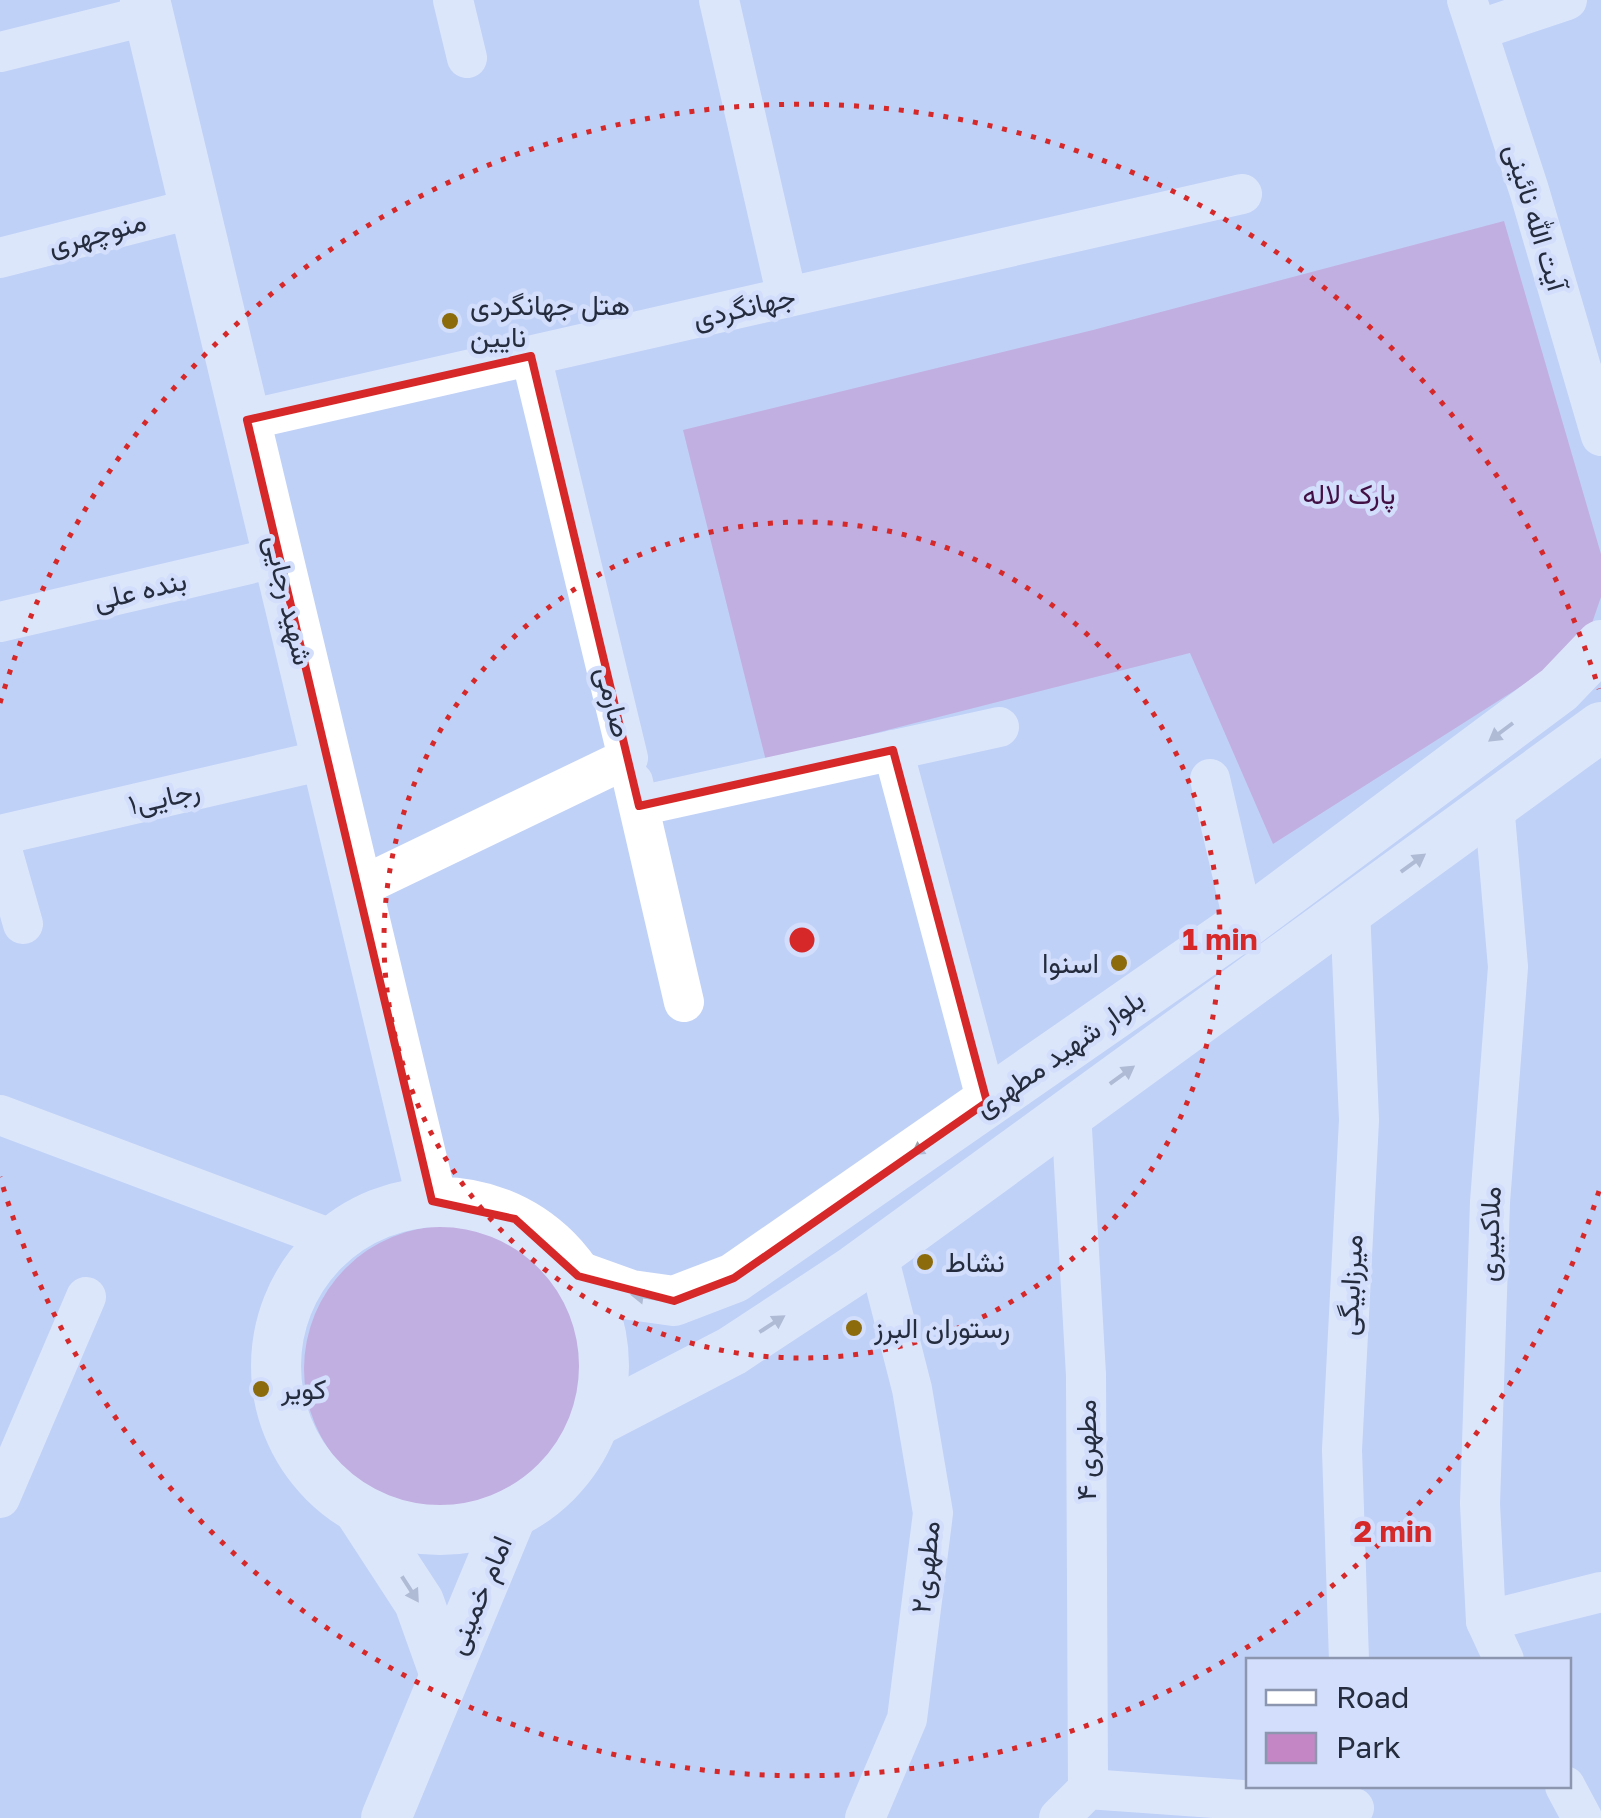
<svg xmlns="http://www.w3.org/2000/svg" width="1601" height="1818" font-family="'Golos Text',Vazirmatn,sans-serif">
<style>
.green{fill:#c486c5}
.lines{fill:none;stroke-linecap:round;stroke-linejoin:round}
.minor{stroke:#fff;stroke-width:40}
.major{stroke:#fff;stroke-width:50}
.oneway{fill:#9ca0a8}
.marked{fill:none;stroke:#d62828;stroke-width:8;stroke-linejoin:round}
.ring{fill:none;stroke:#d62828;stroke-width:5;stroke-dasharray:5 10}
.poi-dot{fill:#8c6b0d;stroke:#d2defb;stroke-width:4}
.labels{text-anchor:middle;stroke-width:9;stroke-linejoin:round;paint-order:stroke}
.street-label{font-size:28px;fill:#242c3e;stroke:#d2defb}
.poi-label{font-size:28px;fill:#242c3e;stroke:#d2defb;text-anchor:start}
.park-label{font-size:28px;fill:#421044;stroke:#d2defb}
.centre{fill:#d62828;stroke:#d2defb;stroke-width:5}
.ring-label{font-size:30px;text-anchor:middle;font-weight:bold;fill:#d62828;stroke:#d2defb;stroke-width:9;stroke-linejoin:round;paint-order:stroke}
</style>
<rect width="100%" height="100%" fill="#c0d1f7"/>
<g class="green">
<path d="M1504,221l97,333v43l-11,32 -54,48 -263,167 -83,-191 -424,108 -83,-331 410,-100z"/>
<circle cx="447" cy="1369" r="143"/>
</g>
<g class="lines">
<g class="minor">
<path d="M453,0l14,58"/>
<path d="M719,0l68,297"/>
<path d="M1467,0l62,190 72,246"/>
<path d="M1478,30l89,-30"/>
<path d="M0,52l149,-37"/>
<path d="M0,258l195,-50"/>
<path d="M247,420l995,-226"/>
<path d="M0,622l279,-65"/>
<path d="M893,750l94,352"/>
<path d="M1210,779l34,145"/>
<path d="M633,782l51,220"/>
<path d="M1494,804l14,163 -18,235 -10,302 6,117 18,39"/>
<path d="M639,806l360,-79"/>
<path d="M0,835l328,-76"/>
<path d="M0,843l23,81"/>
<path d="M358,888l270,-130 -97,-402"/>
<path d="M1071,1112l15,263 2,414"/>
<path d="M0,1115l334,125"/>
<path d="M0,1498l86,-201"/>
<path d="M1486,1621l115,-29"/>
<path d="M1349,1660l-7,-210 17,-330 -9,-211"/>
<path d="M1565,1786l17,32"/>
<path d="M865,1818l42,-99 26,-206 -21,-124 -35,-137"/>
<path d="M1059,1818l29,-29 266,19"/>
</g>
<g class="major">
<path d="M145,0l287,1201"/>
<circle cx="440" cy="1366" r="164"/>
<path d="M578,1276l53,19 43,6 60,-23 510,-354 315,-235 42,-44"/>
<path d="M595,1422l137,-71 120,-79 749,-545"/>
<path d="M359,1510l60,92 26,73"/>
<path d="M386,1818l126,-304"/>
</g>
</g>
<defs><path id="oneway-solid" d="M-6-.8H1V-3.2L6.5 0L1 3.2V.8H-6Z" transform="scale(2.5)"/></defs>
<g class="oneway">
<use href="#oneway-solid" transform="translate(1501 732) rotate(143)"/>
<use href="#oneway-solid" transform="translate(1413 863) rotate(-36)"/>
<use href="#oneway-solid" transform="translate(1122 1075) rotate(-36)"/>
<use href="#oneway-solid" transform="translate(924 1146) rotate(145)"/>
<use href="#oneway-solid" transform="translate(646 1297) rotate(-171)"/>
<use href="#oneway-solid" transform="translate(772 1324) rotate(-33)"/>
<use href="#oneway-solid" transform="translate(410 1589) rotate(57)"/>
</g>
<path d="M0 0H1601V1818H0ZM531,356l108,450 254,-56 94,352 -253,176 -60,23 -96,-25 -63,-57 -83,-18 -185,-781z" fill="#c0d1f7" fill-opacity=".55" fill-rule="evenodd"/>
<path class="marked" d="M531,356l108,450 254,-56 94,352 -253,176 -60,23 -96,-25 -63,-57 -83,-18 -185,-781z"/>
<g class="ring">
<circle cx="802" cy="940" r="418"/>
<path d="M1599 1191A836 836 0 0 1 0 1177M0 703A836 836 0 0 1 1599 689"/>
</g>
<g class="poi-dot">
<circle cx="450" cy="321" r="10"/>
<circle cx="1119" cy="963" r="10"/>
<circle cx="925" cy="1262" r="10"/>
<circle cx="854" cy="1328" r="10"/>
<circle cx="261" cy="1389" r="10"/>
</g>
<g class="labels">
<g class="street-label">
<text transform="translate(1536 217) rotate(73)" y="10">آیت الله نائینی</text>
<text transform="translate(97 233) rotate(-15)" y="10">منوچهری</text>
<text transform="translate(744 307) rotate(-13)" y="10">جهانگردی</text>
<text transform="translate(140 590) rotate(-13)" y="10">بنده علی</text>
<text transform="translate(289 600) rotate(77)" y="10">شهید رجایی</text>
<text transform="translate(614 702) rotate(76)" y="10">صارمی</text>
<text transform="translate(164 797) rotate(-13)" y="10">رجایی۱</text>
<text transform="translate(1059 1053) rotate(-35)" y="10">بلوار شهید مطهری</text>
<text transform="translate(1489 1234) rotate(-88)" y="10">ملاکبیری</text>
<text transform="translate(1350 1285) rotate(-87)" y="10">میرزابیگی</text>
<text transform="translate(1086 1450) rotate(-90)" y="10">مطهری ۴</text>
<text transform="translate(925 1567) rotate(-84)" y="10">مطهری۲</text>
<text transform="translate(479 1595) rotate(-67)" y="10">امام خمینی</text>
</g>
<g class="poi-label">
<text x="470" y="315">هتل جهانگردی<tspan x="470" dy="32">نایین</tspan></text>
<text x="1099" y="973" text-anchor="end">اسنوا</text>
<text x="945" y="1272">نشاط</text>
<text x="874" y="1338">رستوران البرز</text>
<text x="281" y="1399">کویر</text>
</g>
<g class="park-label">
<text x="1349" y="504">پارک لاله</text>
</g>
</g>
<circle cx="802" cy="940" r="15" class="centre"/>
<g class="ring-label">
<text x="1220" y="950">1 min</text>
<text x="1393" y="1542">2 min</text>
</g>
<rect x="1246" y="1658" width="325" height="130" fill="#d2defb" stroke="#8c97af" stroke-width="2.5"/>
<rect x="1266" y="1690" width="50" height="15" fill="#ffffff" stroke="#8c97af" stroke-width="2.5"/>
<text x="1336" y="1708" font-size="30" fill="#242c3e">Road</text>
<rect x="1266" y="1733" width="50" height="30" fill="#c486c5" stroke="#8c97af" stroke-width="2.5"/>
<text x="1336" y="1758" font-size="30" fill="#242c3e">Park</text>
</svg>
